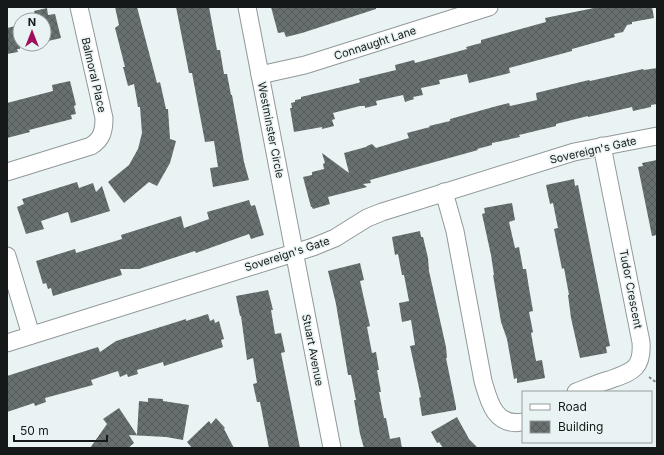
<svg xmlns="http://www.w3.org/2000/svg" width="664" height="455" font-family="Inter,sans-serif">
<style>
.building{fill:url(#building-cross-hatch)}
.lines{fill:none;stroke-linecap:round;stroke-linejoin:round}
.minor-casing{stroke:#919899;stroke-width:19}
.path{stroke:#828888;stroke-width:2;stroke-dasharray:3 2;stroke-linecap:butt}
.minor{stroke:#fff;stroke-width:17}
.labels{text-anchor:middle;stroke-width:3;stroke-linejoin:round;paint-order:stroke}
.street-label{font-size:11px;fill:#161919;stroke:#eaf3f3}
</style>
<defs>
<pattern id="building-cross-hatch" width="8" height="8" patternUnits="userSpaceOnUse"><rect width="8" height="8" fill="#686f6f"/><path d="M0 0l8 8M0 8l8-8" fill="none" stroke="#555a5a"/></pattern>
</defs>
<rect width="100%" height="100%" fill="#eaf3f3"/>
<g class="building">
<path d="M115,7h22l20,76 3,-1 6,27h2l2,30 6,2 -6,22 -13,23 -8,-4 -25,21 -16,-21 21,-17 9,-16 4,-16 -2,-26h-2l-4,-23 -6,2 -5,-19h2l-10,-39 4,-3z"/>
<path d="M176,7h33l8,43h3l4,24h3l4,21h1l12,67 5,18 -36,7 -3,-19 8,-1 -4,-26 -9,1 -13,-69h-3z"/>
<path d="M271,7h105v2l-74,24 -16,4 -2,-5 -6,1z"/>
<path d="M594,7h58l2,11 -22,4v2l-5,1 -4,7 -9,2 1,3 -43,12v2l-63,17 1,5 -41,10 -2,-9 -28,6 1,4 -19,4 2,7 -10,2 1,2 -9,3 -2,-7 -27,6 1,4 -12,3v-2h-5l-27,7 2,6 -3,1 2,6 -12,3v-2l-28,5 -4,-24h2l-1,-5 4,-1v-2l6,-1v-2l57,-14 2,-1 -1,-3 37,-9 -1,-5 19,-5 1,3 52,-14 -1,-2 15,-4v-3l65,-18 -1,-4 49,-10z"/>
<path d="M47,8l1,7 7,-1 6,24 -17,4v-22h-8l-2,-9z"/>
<path d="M20,25v24h-3l1,3 -11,2v-26z"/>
<path d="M657,68v36l-6,1v2l-18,4 -1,-4 -44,10v-1l-32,8v2l-37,9 1,2 -28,6v2l-15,4 1,1 -108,30 1,3 -8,1 4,3 -39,10 2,7 -17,5 -1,-2h-1l-8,-30 9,-2v-3l12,-3 -1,-5 2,-1 -3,-10 27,20 -5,-20 22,-6 1,-1 5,-2 4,4 33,-10 -2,-5 23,-6 -1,-1 21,-5v-2l47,-13 12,-3 1,3 27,-6 -1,-7 53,-13 1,1 53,-12 1,1z"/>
<path d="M70,81l6,24 -2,1 2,8 -5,1 1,4 -43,11 1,2 -23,6v-35l46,-12 -1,-6z"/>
<path d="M657,160v75l-5,1 -14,-69 5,-1 -1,-3z"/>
<path d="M574,179l1,7 3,-1 3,15 29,146 -4,1 1,6 -27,5 -9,-40 -3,-23h1l-5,-27 -2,1 -8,-40 4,-1 -5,-25 -3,1 -4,-19z"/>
<path d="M77,182l2,6 14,-5 3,9 6,-6 8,25 -39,12 -3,-11 -27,9 3,8 -18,5 -9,-27 7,-3 -2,-5z"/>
<path d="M249,200l2,6 4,-1 9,30 -13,4 -2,-5 -53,19 -1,-2 -56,18h-19l2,6 -69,21 -2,-8 -3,1 -2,-6 -3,1 -7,-23 39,-12 1,4 46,-14 -1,-4 60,-19 3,12 25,-9 -2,-7z"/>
<path d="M512,203l3,17 -6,2 6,26 4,-1 4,22h3l3,19 4,23 -4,1 4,20 -2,1 5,28 6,-1 3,18 -28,5v-5l-3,1 -7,-40 -6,-17 -8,-47h1l-3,-20 -9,-41 3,-1 -1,-5z"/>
<path d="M420,231l1,6h2l5,21 1,13 17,76 1,11h-1l10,49v3l-34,6 -3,-18 2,-1 -11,-51 5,-1 -4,-25 -9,2 -3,-19 10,-2 -5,-26h-2l-4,-21 -3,1 -3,-18z"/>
<path d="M360,263l4,17 -4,1 10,45 -3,1 5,26 4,-1 3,18h-2l4,22h-2l5,26h2l4,21 10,-2 2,11h-38l-4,-14 -6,-34h2l-5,-25h-3l-12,-71 -8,-33z"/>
<path d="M268,290l5,20h-2l4,24 6,-1 4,19 -4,1 19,95h-31l-9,-46h-3l-4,-18 4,-1 -4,-25 -6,2 -6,-44h-1l-4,-20z"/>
<path d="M208,314l2,7 4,-2 1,4 4,-2 5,18 -3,1 2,7 -59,19 -1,-4 -26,8 1,4 -10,3 -1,-3 -7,3 -2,-6 -27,9 2,5 -48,13 1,4 -11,4 -1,-3 -27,9v-36l91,-29 2,5 16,-11 70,-22v2z"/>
<path d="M148,398l15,1v2l26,4 -6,35 -17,-3 -37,-2 5,8 -6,5h-38l17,-24 -4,-5 16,-11 18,27 2,-34 9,1z"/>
<path d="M457,417l12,22 9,9h-35l-4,-6 -2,1 -6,-11z"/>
<path d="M216,418l9,10 -1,1 10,19h-42l-5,-6 22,-21 2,3z"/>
</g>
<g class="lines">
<g class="minor-casing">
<g id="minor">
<path d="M247,7l85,441"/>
<path d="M260,75l45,-10 184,-58"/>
<path d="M7,172l84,-26c11,-7 13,-15 13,-28l-25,-111"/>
<path d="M444,192l11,39 28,150c6,21 12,46 40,41"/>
<path d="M7,256l24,79"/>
<path d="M7,343l306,-96 22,-9 32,-20 15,-6 192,-60 83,-16"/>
<path d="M576,392c11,-4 22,-9 33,-12 22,-8 34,-10 32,-38l-39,-196"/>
</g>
</g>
<path class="path" d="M649,377l8,6"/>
<use href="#minor" class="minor"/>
</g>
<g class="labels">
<g class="street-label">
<text transform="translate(375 43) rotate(-18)" y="4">Connaught Lane</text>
<text transform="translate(94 75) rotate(77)" y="4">Balmoral Place</text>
<text transform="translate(271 130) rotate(79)" y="4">Westminster Circle</text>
<text transform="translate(593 150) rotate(-13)" y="4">Sovereign's Gate</text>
<text transform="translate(287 254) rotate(-18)" y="4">Sovereign's Gate</text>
<text transform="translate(631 289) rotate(79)" y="4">Tudor Crescent</text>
<text transform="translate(313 350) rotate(79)" y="4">Stuart Avenue</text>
</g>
</g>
<rect width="664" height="455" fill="none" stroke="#161919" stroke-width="16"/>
<rect x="522" y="391" width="130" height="52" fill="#eaf3f3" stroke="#959c9c"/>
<rect x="530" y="404" width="20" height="6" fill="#ffffff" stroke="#959c9c"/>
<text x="558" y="411" font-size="12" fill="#161919">Road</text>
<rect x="530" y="421" width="20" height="12" fill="url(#building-cross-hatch)" stroke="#959c9c"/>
<text x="558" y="431" font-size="12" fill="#161919">Building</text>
<g transform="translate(32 32)"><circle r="19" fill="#eaf3f3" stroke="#959c9c"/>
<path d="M0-3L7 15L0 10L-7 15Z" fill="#9e105b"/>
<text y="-6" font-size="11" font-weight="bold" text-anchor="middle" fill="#161919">N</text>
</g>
<path d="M14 435v6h93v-6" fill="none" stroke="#161919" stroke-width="2"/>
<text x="20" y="435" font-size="12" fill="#161919" stroke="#eaf3f3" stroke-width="3" paint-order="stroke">50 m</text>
</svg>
